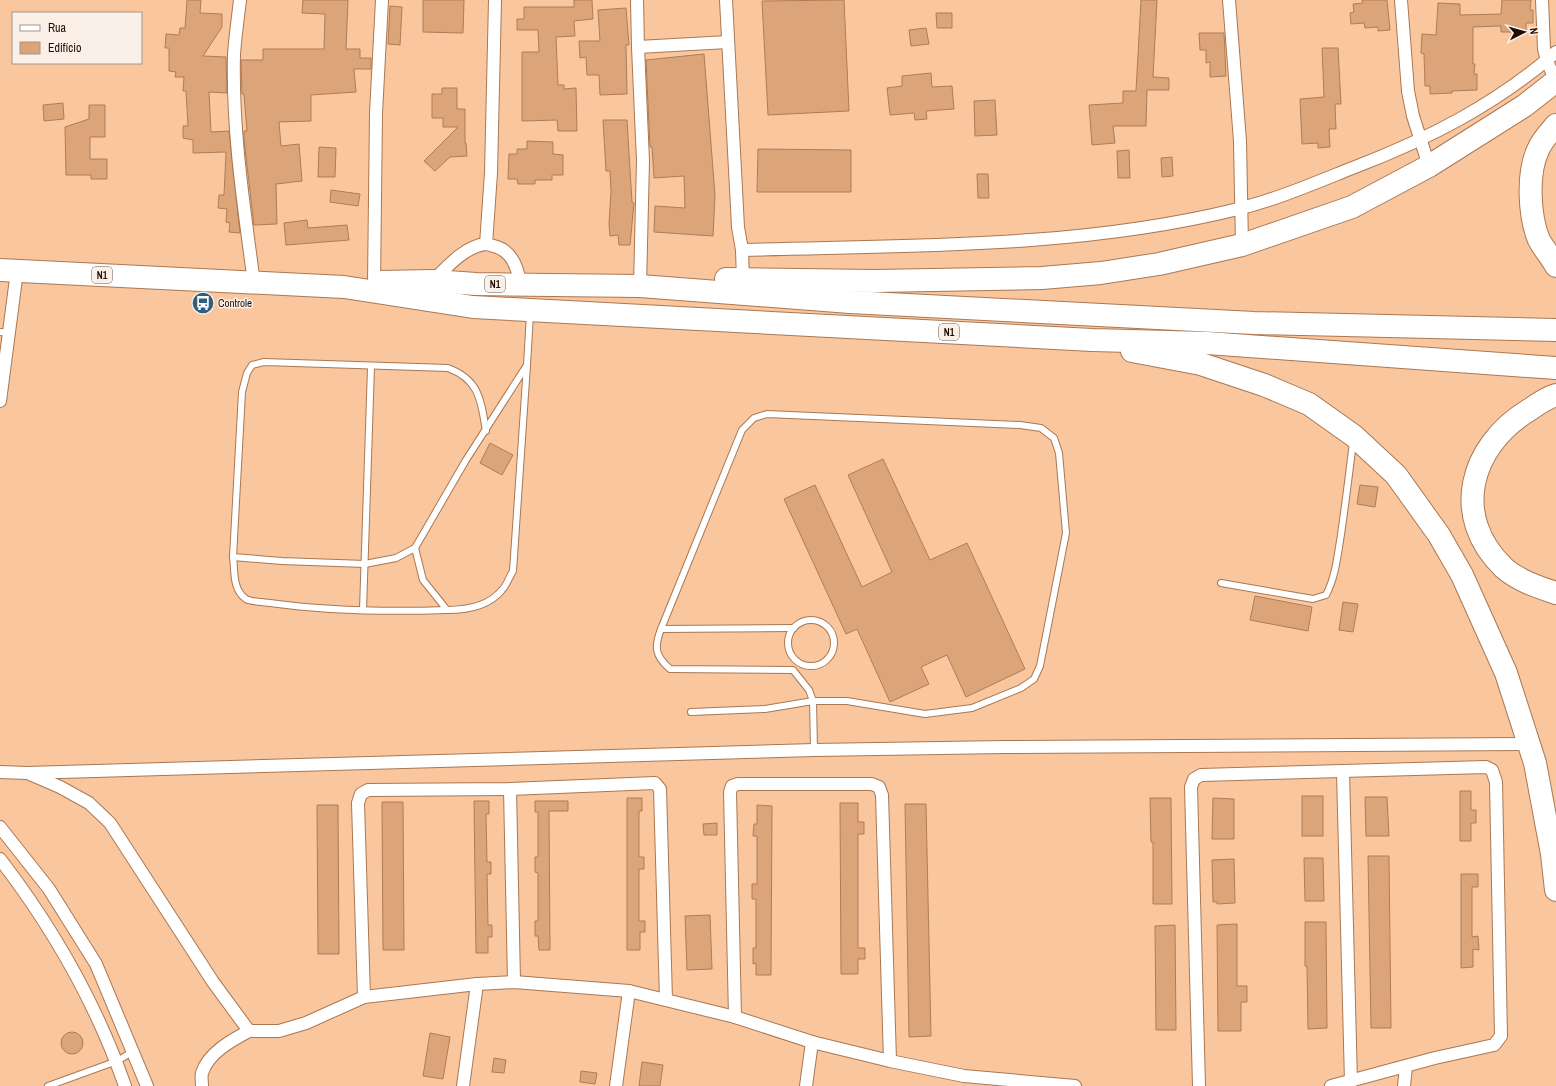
<svg xmlns="http://www.w3.org/2000/svg" width="1556" height="1086" font-family="'Archivo Narrow',sans-serif">
<style>
.building{fill:#dca479;stroke:#ad7d57}
.lines{fill:none;stroke-linecap:round;stroke-linejoin:round}
.lane-casing{stroke:#a97853;stroke-width:8}
.street-casing{stroke:#a97853;stroke-width:14}
.highway-casing{stroke:#a97853;stroke-width:24}
.lane{stroke:#fff;stroke-width:6}
.street{stroke:#fff;stroke-width:12}
.highway{stroke:#fff;stroke-width:22}
.labels{text-anchor:middle;stroke-width:3;stroke-linejoin:round;paint-order:stroke}
.shield{fill:#fbf0e8;stroke:#615146;stroke-width:1}
.shield-label{font-size:10px;font-weight:bold;fill:#1f0d01}
.poi-label{font-size:11px;fill:#1f0d01;stroke:#fbf0e8;text-anchor:start}
</style>
<rect width="100%" height="100%" fill="#fac69e"/>
<g class="building">
<path d="M187,0h14l-1,13 22,1v13l-19,29 23,1 1,36 -18,-1 2,40 18,-1 11,102 -11,-1 1,-9 -4,-1 1,-13 -9,-1 1,-13h5l2,-43 -33,1v-13l-10,-2v-12h5l-2,-35h-3l1,-14h-9l1,-5 -7,-1v-23h-4l1,-14 13,1 1,-7h5z"/>
<path d="M303,0h45l-2,49h14v9h11v11h-17l2,23 -45,3v26l-32,1 2,24 18,-2 3,37 -26,3 1,40 -23,1 -10,-85v-9h3l-3,-37h-2l-1,-34h22v-11h61l1,-35 -23,-1z"/>
<path d="M423,0h41l-1,33 -40,-1z"/>
<path d="M574,0h18l1,19 -19,2 1,15 -19,1 2,48h6v4l12,-1 1,43h-19l-1,-11 -35,1v-69h17l-1,-22h-21v-11h7v-12h50z"/>
<path d="M844,0l5,111 -81,4 -6,-114z"/>
<path d="M1141,0h16l-4,77 16,1v12h-22l-1,36h-33l2,17 -23,2 -3,-40 34,-2v-12h13z"/>
<path d="M1362,0h25l3,30 -12,1v-4l-13,1 -1,-5 -13,1 -1,-11 4,-1 -1,-8 10,-1z"/>
<path d="M1502,0h29l-1,10h3v13h-7v9h-25v-6l-28,1v37h2l-1,10h3v16l-25,1v2l-22,1v-8h-5l-1,-32 -3,-1 1,-19 14,1 2,-32 22,1v11l41,-1z"/>
<path d="M390,6l12,1 -2,38 -12,-1z"/>
<path d="M626,8l3,37h-3l1,49 -27,1 -1,-20h-12l-1,-18 -6,1 -1,-17h21l-2,-31z"/>
<path d="M936,13h16v15h-15z"/>
<path d="M926,28l3,16 -18,2 -2,-16z"/>
<path d="M1199,33h25l2,43 -16,1v-15l-4,1v-13h-6z"/>
<path d="M1322,48h16l3,56h-6l1,25h-7l1,18 -12,1v-5l-16,1 -2,-45 24,-2z"/>
<path d="M704,54l11,141 -2,41 -59,-4 1,-26 30,2 -1,-32 -30,2 -2,-31h-2l-4,-87z"/>
<path d="M931,73l1,14 20,-1 2,23 -28,2 1,8 -12,1 -1,-7 -24,2 -3,-27 15,-2v-10z"/>
<path d="M442,88h15v21h8v34h1l1,13 -17,1 -15,14 -11,-10 34,-34h-15v-9h-11v-24h10z"/>
<path d="M995,100l2,35 -22,1 -1,-35z"/>
<path d="M63,103l1,16 -20,2 -1,-16z"/>
<path d="M89,105h16v32h-15v22h17v20h-16v-4h-25l-1,-48 24,-8z"/>
<path d="M603,120h24l5,82 2,1 -4,42h-11l-1,-10 -8,1 -1,-12 2,-32 -1,-21h-4z"/>
<path d="M527,141l26,1v12l10,1v20h-11v5h-17v4h-17l-1,-5h-9l1,-25h8v-5h10z"/>
<path d="M319,147l17,1 -1,29h-17z"/>
<path d="M758,149l93,1v42h-94z"/>
<path d="M1129,150l1,28h-12l-1,-27z"/>
<path d="M1172,157l1,19 -11,1 -1,-19z"/>
<path d="M977,174h11l1,24h-11z"/>
<path d="M331,190l29,4 -2,12 -28,-4z"/>
<path d="M307,220l1,8 39,-3 2,15 -63,5 -2,-22z"/>
<path d="M490,443l23,12 -11,20 -22,-12z"/>
<path d="M883,459l47,101 37,-17 58,126 -59,28 -19,-42 -26,12 8,17 -39,18 -33,-73 -11,5 -62,-135 31,-14 47,102 30,-15 -44,-97z"/>
<path d="M1360,485l18,2 -3,20 -18,-3z"/>
<path d="M1255,596l57,11 -4,24 -58,-11z"/>
<path d="M1343,602l15,2 -5,28 -14,-2z"/>
<path d="M1460,791h11v19h5v13h-5v18h-11z"/>
<rect x="1302" y="796" width="21" height="40"/>
<path d="M1365,797h22l2,39h-23z"/>
<path d="M627,798h15v13h-3v46h5v12h-5v52h6v11h-5v18h-13z"/>
<path d="M1150,798h21l1,106h-19v-62h-2z"/>
<path d="M1213,798l21,1v40h-22z"/>
<path d="M474,801h15v13h-3l1,48h4v12h-4l1,51h4v12h-4v16h-12z"/>
<path d="M535,801h33v10h-19l1,139h-11l-1,-14h-3v-15h3v-48l-3,-1v-15h3v-45h-3z"/>
<path d="M382,802h21l1,148h-21z"/>
<path d="M840,803h18v19h6v12h-6v114h7v11h-7v15h-17z"/>
<path d="M905,804h21l5,232 -22,1z"/>
<path d="M317,805h21l1,149h-21z"/>
<path d="M757,805l15,1 -1,169h-15v-12l-3,1v-16h3v-49h-4v-15h5v-48h-4l1,-12h3z"/>
<path d="M717,823v12h-13l-1,-11z"/>
<path d="M1368,856h21l2,172h-20z"/>
<path d="M1304,858h19l1,43h-19z"/>
<path d="M1234,859l1,44 -18,1v-2h-4l-1,-42z"/>
<path d="M1461,874h17v13h-6v50l6,-1 1,14 -6,-1v18l-12,1z"/>
<path d="M710,915l2,54 -25,1 -2,-54z"/>
<path d="M1305,922h21l1,106 -19,1 -1,-63h-2z"/>
<path d="M1237,924v62h10v16h-6v29h-23l-1,-106z"/>
<path d="M1175,925l1,105h-20l-1,-104z"/>
<circle cx="72" cy="1043" r="11"/>
<path d="M430,1033l20,4 -7,42 -20,-3z"/>
<path d="M494,1058l12,2 -2,13 -12,-1z"/>
<path d="M642,1062l21,3 -3,21h-21z"/>
<path d="M581,1071l16,2 -2,11 -15,-2z"/>
</g>
<g class="lines">
<g class="lane-casing">
<g id="lane">
<path d="M0,332l9,1"/>
<path d="M527,365l-14,206c-4,6 -6,14 -11,19 -13,16 -36,20 -55,20l-24,-30 -8,-32 51,-88 61,-95 3,-51"/>
<path d="M233,557l49,4 83,3 31,-6 19,-10"/>
<path d="M1221,583l92,16 13,-4c9,-17 11,-36 14,-54 5,-33 9,-66 13,-99"/>
<path d="M363,610l8,-243"/>
<path d="M447,610c-59,2 -119,1 -177,-7 -7,-1 -19,-1 -24,-4 -14,-10 -11,-28 -13,-42l9,-165 5,-19 5,-8 12,-3 184,6c32,12 33,33 38,63"/>
<circle cx="811" cy="643" r="23"/>
<path d="M661,629l133,-1"/>
<path d="M691,712l74,-3 48,-8 -4,-11 -16,-20 -123,-1c-15,-13 -16,-22 -9,-40l81,-199 12,-12 13,-4 253,11 21,3 13,10 5,15 7,80 -26,133 -6,13 -13,9 -49,20 -47,6 -78,-13h-34l1,49"/>
<path d="M48,1086l69,-25 17,-10"/>
</g>
</g>
<g class="street-casing">
<g id="street">
<path d="M240,0c-2,18 -5,37 -6,55 -2,76 10,152 20,228"/>
<path d="M637,0l1,47"/>
<path d="M726,0l12,227 4,23c165,-5 335,-1 496,-41 40,-10 79,-27 117,-42 73,-28 142,-63 201,-115"/>
<path d="M1229,0l11,141 2,104"/>
<path d="M1401,0l7,91 5,25 16,50"/>
<path d="M1542,0l2,49 3,12 9,21"/>
<path d="M486,244l5,-71 4,-173"/>
<path d="M742,250l1,30"/>
<path d="M433,281c14,-14 31,-34 52,-37 3,0 8,2 12,3 15,5 21,22 23,37"/>
<path d="M374,283l2,-170 6,-113"/>
<path d="M640,286l3,-125 -5,-114 90,-5"/>
<path d="M0,401l17,-130"/>
<path d="M0,772l27,1 787,-23 190,-3 525,-3"/>
<path d="M1343,772l8,310"/>
<path d="M30,774l30,13 29,16 21,20 103,159 36,49h30l27,-8 58,-26 113,-13 37,-2 115,9 106,26 77,25 78,19 74,15 111,10"/>
<path d="M510,789l4,193"/>
<path d="M0,827l49,62 47,75 51,122"/>
<path d="M0,859c53,69 96,144 125,227"/>
<path d="M364,997l-6,-194 3,-9 7,-4 142,-1 145,-6 5,6 6,211"/>
<path d="M735,1017l-5,-225 2,-6 6,-2h134l7,3 3,8 8,266"/>
<path d="M202,1086c0,-4 -1,-9 0,-13 6,-20 30,-33 47,-42"/>
<path d="M463,1086l14,-102"/>
<path d="M616,1086l13,-95"/>
<path d="M806,1086l6,-44"/>
<path d="M1199,1086l-8,-299 3,-8 7,-4 285,-8 6,3 4,12 5,254 -7,9 -59,13 -104,28"/>
<path d="M1404,1086l2,-20"/>
</g>
</g>
<g class="highway-casing">
<g id="highway">
<path d="M1556,125c-7,8 -14,15 -18,25 -11,23 -9,66 1,90 5,9 12,17 17,26"/>
<path d="M0,270l344,17 129,20 619,33 115,3 349,25"/>
<path d="M726,279l149,2 167,-3 59,-5 58,-9 83,-19 110,-38 77,-41 95,-60 32,-25"/>
<path d="M380,282l53,-1 43,3 164,2 210,16 404,21 302,7"/>
<path d="M1132,351l69,13 63,21 45,19 45,32 42,39 43,60 23,40 44,98 29,90 17,91 4,36"/>
<path d="M1556,395c-10,3 -18,9 -27,15 -59,36 -79,106 -25,158 15,13 34,19 52,25"/>
</g>
</g>
<use href="#lane" class="lane"/>
<use href="#street" class="street"/>
<use href="#highway" class="highway"/>
</g>
<defs>
<g id="bus-disc" transform="scale(1.15)"><circle r="9.5" fill="#2e5f7d" stroke="#fbf0e8"/><path d="M-5-6H5V4H4V6H2V4H-2V6H-4V4H-5ZM-3.5-4V0h7V-4ZM-3.5 1.2v1.5H-2V1.2ZM2 1.2v1.5H3.5V1.2Z" fill="#fff"/></g>
</defs>
<g fill-rule="evenodd">
<use href="#bus-disc" x="203" y="303"/>
</g>
<g class="labels">
<g class="shield">
<rect x="92" y="267" width="20" height="16" rx="3"/>
<rect x="485" y="276" width="20" height="16" rx="3"/>
<rect x="939" y="324" width="20" height="16" rx="3"/>
</g>
<g class="shield-label">
<text x="102" y="279">N1</text>
<text x="495" y="288">N1</text>
<text x="949" y="336">N1</text>
</g>
<g class="poi-label">
<text x="218" y="307">Controle</text>
</g>
</g>
<rect x="12" y="12" width="130" height="52" fill="#fbf0e8" stroke="#a3958c"/>
<rect x="20" y="25" width="20" height="6" fill="#ffffff" stroke="#a3958c"/>
<text x="48" y="32" font-size="12" fill="#1f0d01">Rua</text>
<rect x="20" y="42" width="20" height="12" fill="#dca479" stroke="#a3958c"/>
<text x="48" y="52" font-size="12" fill="#1f0d01">Edifício</text>
<g transform="translate(1524 32) rotate(84)" stroke="#fbf0e8" stroke-width="3" paint-order="stroke">
<path d="M0-3L7 15L0 10L-7 15Z" fill="#1f0d01"/>
<text y="-6" font-size="11" font-weight="bold" text-anchor="middle" fill="#1f0d01">N</text>
</g>
</svg>
